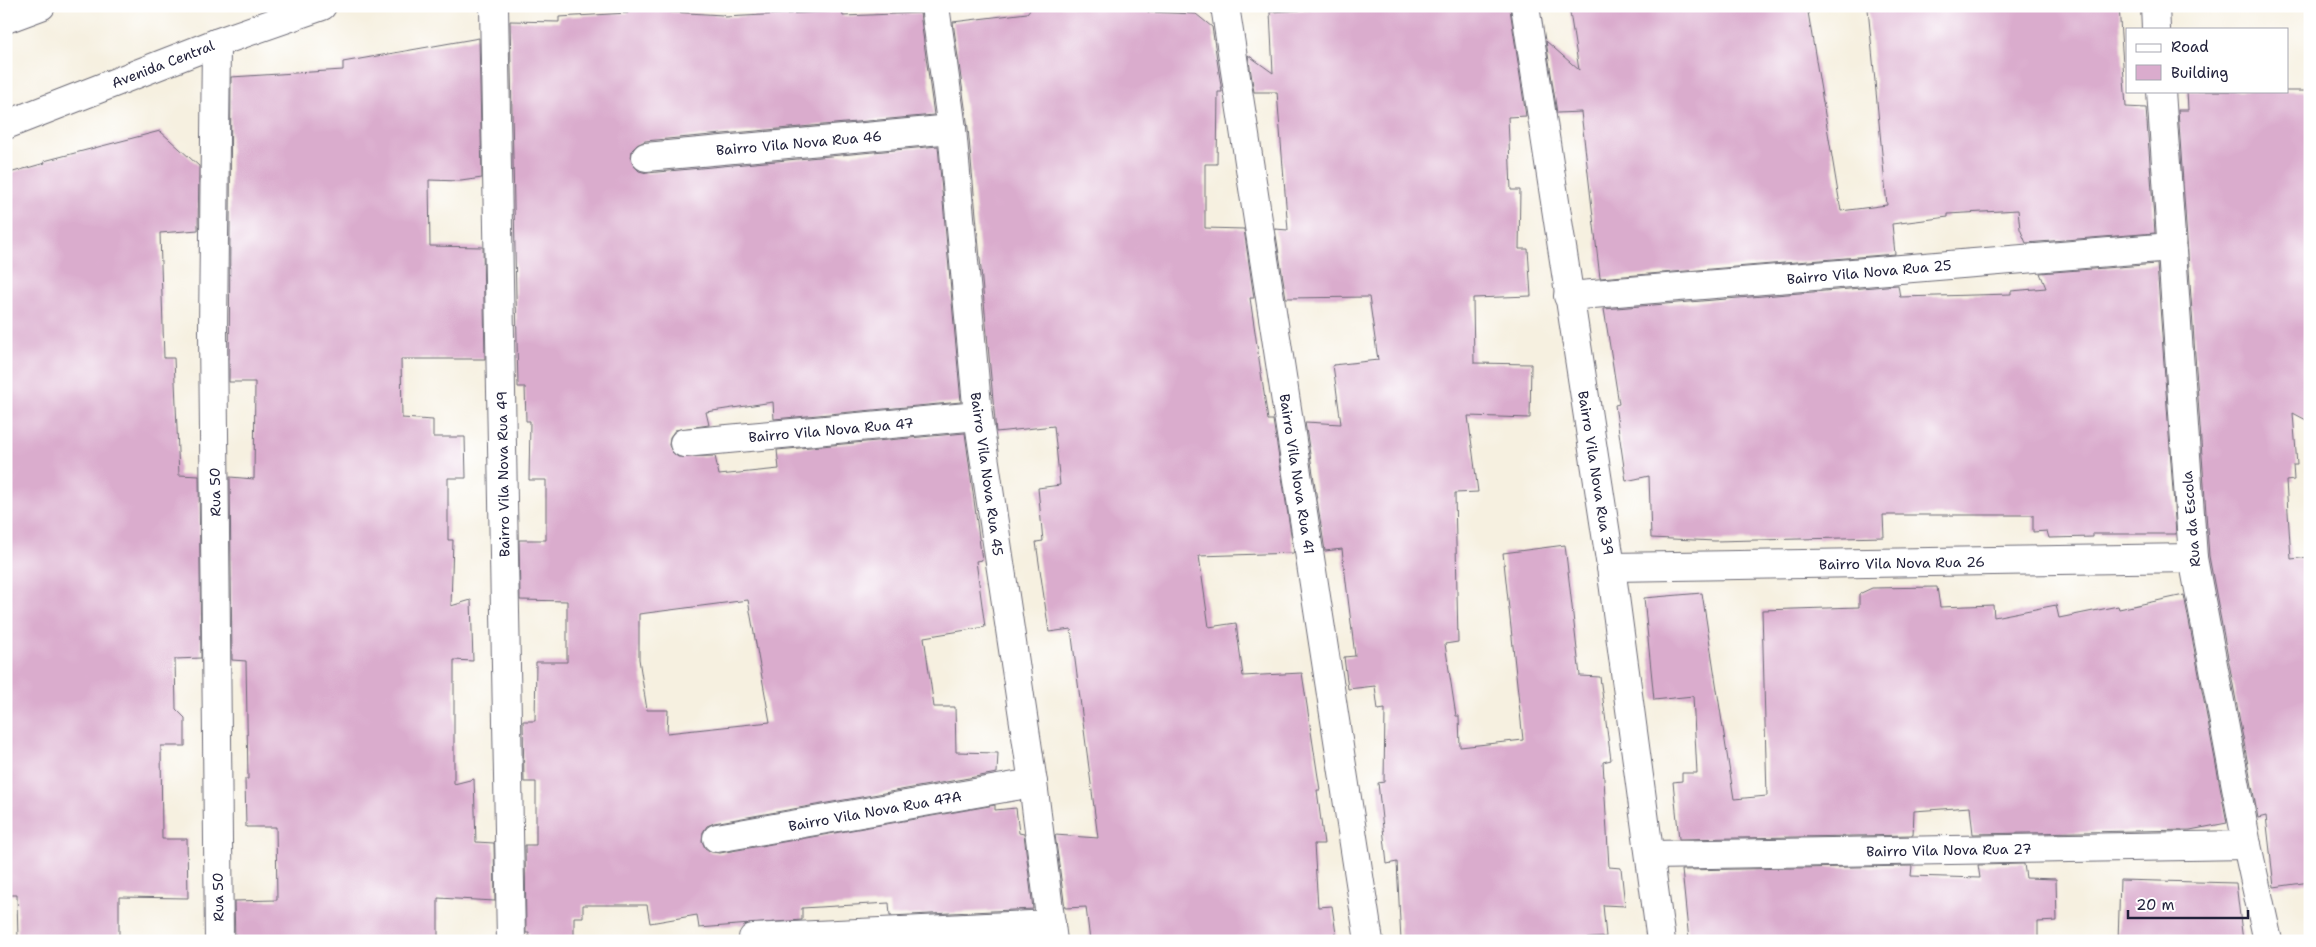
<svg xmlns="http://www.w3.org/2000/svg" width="2316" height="947" font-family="'Shantell Sans',sans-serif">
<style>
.building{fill:#daaccd;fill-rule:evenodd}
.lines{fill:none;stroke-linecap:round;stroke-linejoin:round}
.minor-casing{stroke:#6c6a75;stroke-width:30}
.tertiary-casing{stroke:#6c6a75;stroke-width:30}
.minor{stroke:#fff;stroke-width:28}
.tertiary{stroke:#fff;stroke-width:28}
.labels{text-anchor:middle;stroke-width:5;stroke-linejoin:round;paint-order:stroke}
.street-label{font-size:14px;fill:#22223b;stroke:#fff}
</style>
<rect width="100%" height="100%" fill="#fff"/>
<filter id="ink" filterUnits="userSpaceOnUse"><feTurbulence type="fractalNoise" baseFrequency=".02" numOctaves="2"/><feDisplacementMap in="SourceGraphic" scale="10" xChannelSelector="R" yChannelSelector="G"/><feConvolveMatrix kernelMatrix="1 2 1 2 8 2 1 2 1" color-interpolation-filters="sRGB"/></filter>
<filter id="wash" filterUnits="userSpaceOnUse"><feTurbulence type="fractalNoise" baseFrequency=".0096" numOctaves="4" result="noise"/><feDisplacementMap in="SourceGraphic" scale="20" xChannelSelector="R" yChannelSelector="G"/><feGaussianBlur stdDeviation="1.12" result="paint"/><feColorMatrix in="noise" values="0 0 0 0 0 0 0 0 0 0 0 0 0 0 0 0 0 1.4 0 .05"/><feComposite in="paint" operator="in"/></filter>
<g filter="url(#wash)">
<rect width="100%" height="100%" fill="#f6f0e0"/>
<g id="blocks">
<g class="building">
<path d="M1041,6l105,1 2,5 48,2 16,13 10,65h-4l-1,72h-12v64l39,1 10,69h-4l18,122h5l21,133 -95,3 10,71 27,-4 7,53 59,-3 18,117h-3l7,54h-10l4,63 14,-1 5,35h-247l-4,-34 -21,1 -10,-73 43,3 -27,-209 -22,3 -13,-90 7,-1 -5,-53 22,-3 -6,-59 -58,6 -28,-304 -15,-106 74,-9 5,-6z"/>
<path d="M1371,6h135l4,3 16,107 -18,1 3,73h9l-1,59h9l3,47 -58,2 1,65 57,1 -1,54 -62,-2 10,76 -23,1 3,149 -13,2 11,72h3l1,31 63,-7 -20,-187 62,-8 15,131 20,1 11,83 -8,2 6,105 12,1 4,38 -22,-1 3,32 -51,4h-154l-4,-79 -10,2 -9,-81 6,-1 1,-73 -7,1 -3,-24 -27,3 -4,-32 11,-1 -13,-107 -17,2 -20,-129 36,2 -8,-59 45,-5 -9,-63 -83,1 -11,-69 13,1 -11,-138h-23l-6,-37 25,18 -3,-61z"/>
<path d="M1569,6h238l34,205 46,-6 -19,-196 25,-3h226l7,101 20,1 9,125 -129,10 -6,-14 -2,-19 -70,4v3l-56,7 3,30 -295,24 -19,-166 -24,1 -11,-72 33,29z"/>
<path d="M670,8v4l53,3 2,2 117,-6 1,5 77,-3 14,102 -289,26 -8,4 -5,5 -1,9 3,7 5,5 8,2 291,-27 23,256 -187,17 -1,-17 -67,10 3,13 -34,5 -5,7 -1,8 3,7 6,5 37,-1 4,19 60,-6 -2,-19 188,-17 17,127 -6,1 9,66 -61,10 10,70h21l1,45 42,1 -1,20 -283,50 -7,3 -4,6 -1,9 3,7 6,4 9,1 275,-48v5l21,-2 3,25 5,1 9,75 -143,7 -1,-13 -87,5v12l-103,8 -2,-13 -47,8 -3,-18h-64v12h-9v24h-45v-8h-3l-1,-88h11v-63h-12l-1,-61h12l1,-59h31v-61l-47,-1 -1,-60h27v-60h-17l1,-59h-4l-1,-34h-7l-8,-366 49,1v-5l69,-4v-4zM748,600l22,122 -103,11 1,-23h-21l-8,-51v-45z"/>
<path d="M479,38l3,140 -21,3 -32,-1 1,66 53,1 2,112h-84l1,59 31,2v17h32l1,41h-18v62h5l-2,66 20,-6 2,61 -19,-1v124l20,-5 2,63 18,1 1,58 -57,-3v43h-203l-1,-40 43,-1 -1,-73h-30l-1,-48h3l-2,-118 -14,-1 -2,-183 24,2 1,-97h-26l2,-305 112,-7v-8z"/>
<path d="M2187,91h123v331l-17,-9 4,52h-4l1,15 -8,1 5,78 19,-2v325l-36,5 -8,-71 -8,2 -49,-262 -31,-446h10z"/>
<path d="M160,131l39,35 -1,64 -38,3 4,125h10l5,117 20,1 2,182 -26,1 1,50 9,9v28h-24l1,93h25l1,59 -69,-1v44h-101l-1,-46h-11v-721l39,-11 -1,-2z"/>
<path d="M2157,264l19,270h-83v3l-44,1 -2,-7 -14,1v-17h-150l1,22 -169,4 -64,-3 -2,-62 -23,5 -11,-76 4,-1 -15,-95 294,-24 2,12 111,-3v-3l35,-3 -6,-15z"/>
<path d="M1937,587l3,20 53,-2 1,12 62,-12 3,13 59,-12 1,3 65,-14 43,228 -37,7 -217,4 -3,-27 -56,4 -1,24 -234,4 -6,-57 9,-1v-8h15l-4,-77 -39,4 -10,-102 58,-5 32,206 33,-3 -5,-186 97,-3v-13l13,-6z"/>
<path d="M2024,864l2,14 30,1 1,42 -19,1v19h-349l-7,-71 230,-4 -1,10 69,2 -2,-13z"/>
<path d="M2120,880l116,3 7,58h-125z"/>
</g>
</g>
</g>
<g filter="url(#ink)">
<use href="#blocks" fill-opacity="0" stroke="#6c6a75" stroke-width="1"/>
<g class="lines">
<g class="minor-casing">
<g id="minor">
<path d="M494,6l17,935"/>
<path d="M935,6l17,123 26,287 55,367 20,158"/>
<path d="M1225,6l144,935"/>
<path d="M1525,6l86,561 50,374"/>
<path d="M2155,6l1,23"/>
<path d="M216,43l-3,288 6,610"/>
<path d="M2161,91l32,467 54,287 21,96"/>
<path d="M646,157l306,-28"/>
<path d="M1568,296l603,-49"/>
<path d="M684,443l294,-27"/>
<path d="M1611,567l582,-9"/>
<path d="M717,838l316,-55"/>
<path d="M1651,855l596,-10"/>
<path d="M753,938l298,-14"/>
</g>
</g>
<g class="tertiary-casing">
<g id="tertiary">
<path d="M6,19l35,-13"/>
<path d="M6,125l210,-82 106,-37"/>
</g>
</g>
<use href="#minor" class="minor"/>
<use href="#tertiary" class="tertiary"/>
</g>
</g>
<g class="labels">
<g class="street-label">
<text transform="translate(163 64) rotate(-21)" y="5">Avenida Central</text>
<text transform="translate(799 143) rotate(-5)" y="5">Bairro Vila Nova Rua 46</text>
<text transform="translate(1869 272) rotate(-5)" y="5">Bairro Vila Nova Rua 25</text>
<text transform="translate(831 430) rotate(-5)" y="5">Bairro Vila Nova Rua 47</text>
<text transform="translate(1596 473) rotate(81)" y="5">Bairro Vila Nova Rua 39</text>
<text transform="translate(503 474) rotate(-91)" y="5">Bairro Vila Nova Rua 49</text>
<text transform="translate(987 474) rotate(82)" y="5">Bairro Vila Nova Rua 45</text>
<text transform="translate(1297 474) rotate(81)" y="5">Bairro Vila Nova Rua 41</text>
<text transform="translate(215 492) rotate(-91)" y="5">Rua 50</text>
<text transform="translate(2191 519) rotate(-95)" y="5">Rua da Escola</text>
<text transform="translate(1902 563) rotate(-1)" y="5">Bairro Vila Nova Rua 26</text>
<text transform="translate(875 811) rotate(-10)" y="5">Bairro Vila Nova Rua 47A</text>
<text transform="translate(1949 850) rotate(-1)" y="5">Bairro Vila Nova Rua 27</text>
<text transform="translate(218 897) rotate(-91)" y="5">Rua 50</text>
</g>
</g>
<rect width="2316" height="947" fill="none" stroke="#fff" stroke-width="25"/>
<rect x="2126" y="28" width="162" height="65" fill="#ffffff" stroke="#a7a7b1"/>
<rect x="2136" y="44" width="25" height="8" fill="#ffffff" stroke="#a7a7b1"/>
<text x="2171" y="52" font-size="15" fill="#22223b">Road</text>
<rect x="2136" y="65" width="25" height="15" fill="#daaccd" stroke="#a7a7b1"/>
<text x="2171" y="78" font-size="15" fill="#22223b">Building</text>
<path d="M2128 910v8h120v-8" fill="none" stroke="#22223b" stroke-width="2.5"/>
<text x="2136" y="910" font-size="15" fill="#22223b" stroke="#ffffff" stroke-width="4" paint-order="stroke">20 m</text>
</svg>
